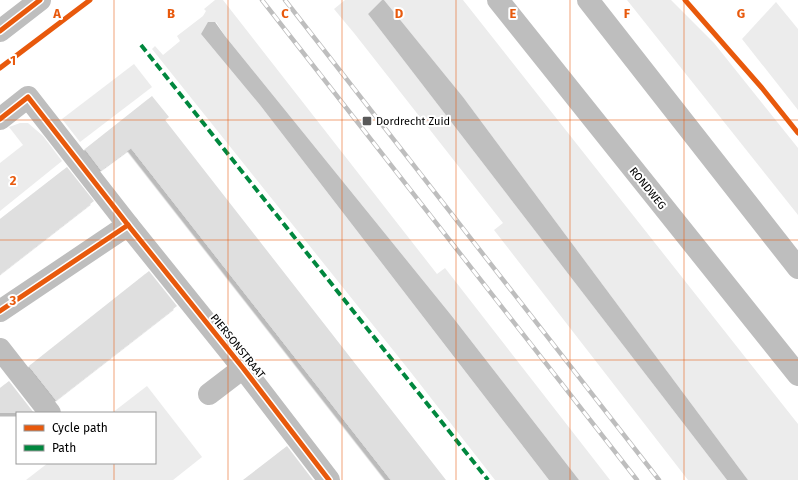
<svg xmlns="http://www.w3.org/2000/svg" width="798" height="480" font-family="'Fira Sans',sans-serif">
<style>
.green{fill:#ececec}
.water{fill:#bfbfbf}
.building{fill:#dfdfdf;filter:url(#shadow)}
.lines{fill:none;stroke-linecap:round;stroke-linejoin:round}
.minor{stroke:#bebebe;stroke-width:22}
.highway{stroke:#bebebe;stroke-width:22}
.rail-casing{stroke:#bebebe;stroke-width:4.5}
.rail{stroke:#fff;stroke-width:3;stroke-dasharray:9;stroke-linecap:butt}
.quiet{stroke:#00873e;stroke-width:4;stroke-dasharray:8 4;stroke-linecap:butt}
.cycleway-casing{stroke:#fff;stroke-width:8}
.cycleway{stroke:#e8590c;stroke-width:5}
.grid{fill:none;stroke:#e8590c;stroke-width:1;stroke-opacity:0.55}
.poi-dot{fill:#595959;stroke:#fff;stroke-width:1.5}
.labels{text-anchor:middle;stroke-width:4;stroke-linejoin:round;paint-order:stroke}
.poi-label{font-size:11px;fill:#000;stroke:#fff;text-anchor:start}
.street-label{font-size:11px;fill:#000;stroke:#fff}
.grid-label{font-size:13px;text-anchor:middle;font-weight:bold;fill:#e8590c;stroke:#fff;stroke-width:4;stroke-linejoin:round;paint-order:stroke}
</style>
<defs>
<filter id="shadow"><feDropShadow dx="-3.5" dy="3.5" stdDeviation="0" flood-color="#0004"/></filter>
</defs>
<rect width="100%" height="100%" fill="#fff"/>
<g class="green">
<path d="M215,0h8l214,274 8,-6 165,212h-31l-128,-165 -226,-279 -9,-14 -15,12 59,71 289,375h-54l-86,-110 -257,-321 3,-3 8,9 17,-14 -3,-5 26,-20 3,-5 -2,-2z"/>
<path d="M345,0h37l-14,14 359,466h-39l-194,-250 9,-7 -149,-190 -20,-24z"/>
<path d="M384,0h79l335,424v56h-50l-285,-383z"/>
<path d="M627,0h44l43,43 84,105v67z"/>
<path d="M776,2l22,27v81l-56,-71z"/>
<path d="M134,64l18,23 -72,55 -18,-23z"/>
<path d="M20,123h8l15,13 19,25 -62,50v-48l23,-18 -14,-18z"/>
<path d="M147,386l55,71 -29,23h-147l22,-17h107v-50h-43z"/>
</g>
<g class="water">
<path d="M382,0h2l79,97 285,383h-21l-359,-466z"/>
<path d="M208,22h7l10,14 226,279 128,165h-30l-289,-375 -59,-71z"/>
</g>
<g class="building">
<path d="M152,96l17,21 -4,3 281,360h-55l-260,-332 -30,22 -16,-21z"/>
<path d="M67,167l27,34 -94,73v-55z"/>
<path d="M149,271l28,35 -121,94 -27,-34z"/>
<path d="M9,381l25,32h-34v-25z"/>
<path d="M287,446l26,34h-70l26,-20z"/>
</g>
<g class="lines">
<g class="minor">
<path d="M0,31l40,-31"/>
<path d="M0,119l28,-22 100,128 115,143 86,112"/>
<path d="M0,311l128,-86"/>
<path d="M0,349l50,64"/>
<path d="M209,394l34,-26"/>
</g>
<g class="highway">
<path d="M498,0l300,375"/>
<path d="M588,0l210,268"/>
</g>
<g class="rail-casing">
<g id="rail">
<path d="M262,0l375,480"/>
<path d="M285,0l374,480"/>
</g>
</g>
<use href="#rail" class="rail"/>
<path class="quiet" d="M141,45l347,435"/>
<g class="cycleway-casing">
<g id="cycleway">
<path d="M685,0l77,88 36,45"/>
<path d="M0,31l40,-31"/>
<path d="M0,68l90,-68"/>
<path d="M0,119l28,-22 100,128 115,143 86,112"/>
<path d="M0,311l128,-86"/>
</g>
</g>
<use href="#cycleway" class="cycleway"/>
</g>
<path class="grid" d="M114,0v413M228,0v480M342,0v480M456,0v480M570,0v480M684,0v480M0,120h798M0,240h798M0,360h798M114,463v17"/>
<rect class="poi-dot" x="362" y="116" width="10" height="10" rx="2"/>
<g class="labels">
<g class="poi-label">
<text x="376" y="125">Dordrecht Zuid</text>
</g>
<g class="street-label">
<text transform="translate(648 188) rotate(51)" y="4">RONDWEG</text>
<text transform="translate(238 346) rotate(51)" y="4">PIERSONSTRAAT</text>
</g>
</g>
<g class="grid-label">
<text x="57" y="18">A</text>
<text x="171" y="18">B</text>
<text x="285" y="18">C</text>
<text x="399" y="18">D</text>
<text x="513" y="18">E</text>
<text x="627" y="18">F</text>
<text x="741" y="18">G</text>
<text x="13" y="65">1</text>
<text x="13" y="185">2</text>
<text x="13" y="305">3</text>
</g>
<rect x="16" y="412" width="140" height="52" fill="#ffffff" stroke="#999999"/>
<rect x="24" y="425" width="20" height="6" fill="#e8590c" stroke="#999999"/>
<text x="52" y="432" font-size="12" fill="#000000">Cycle path</text>
<rect x="24" y="445" width="20" height="6" fill="#00873e" stroke="#999999"/>
<text x="52" y="452" font-size="12" fill="#000000">Path</text>
</svg>
